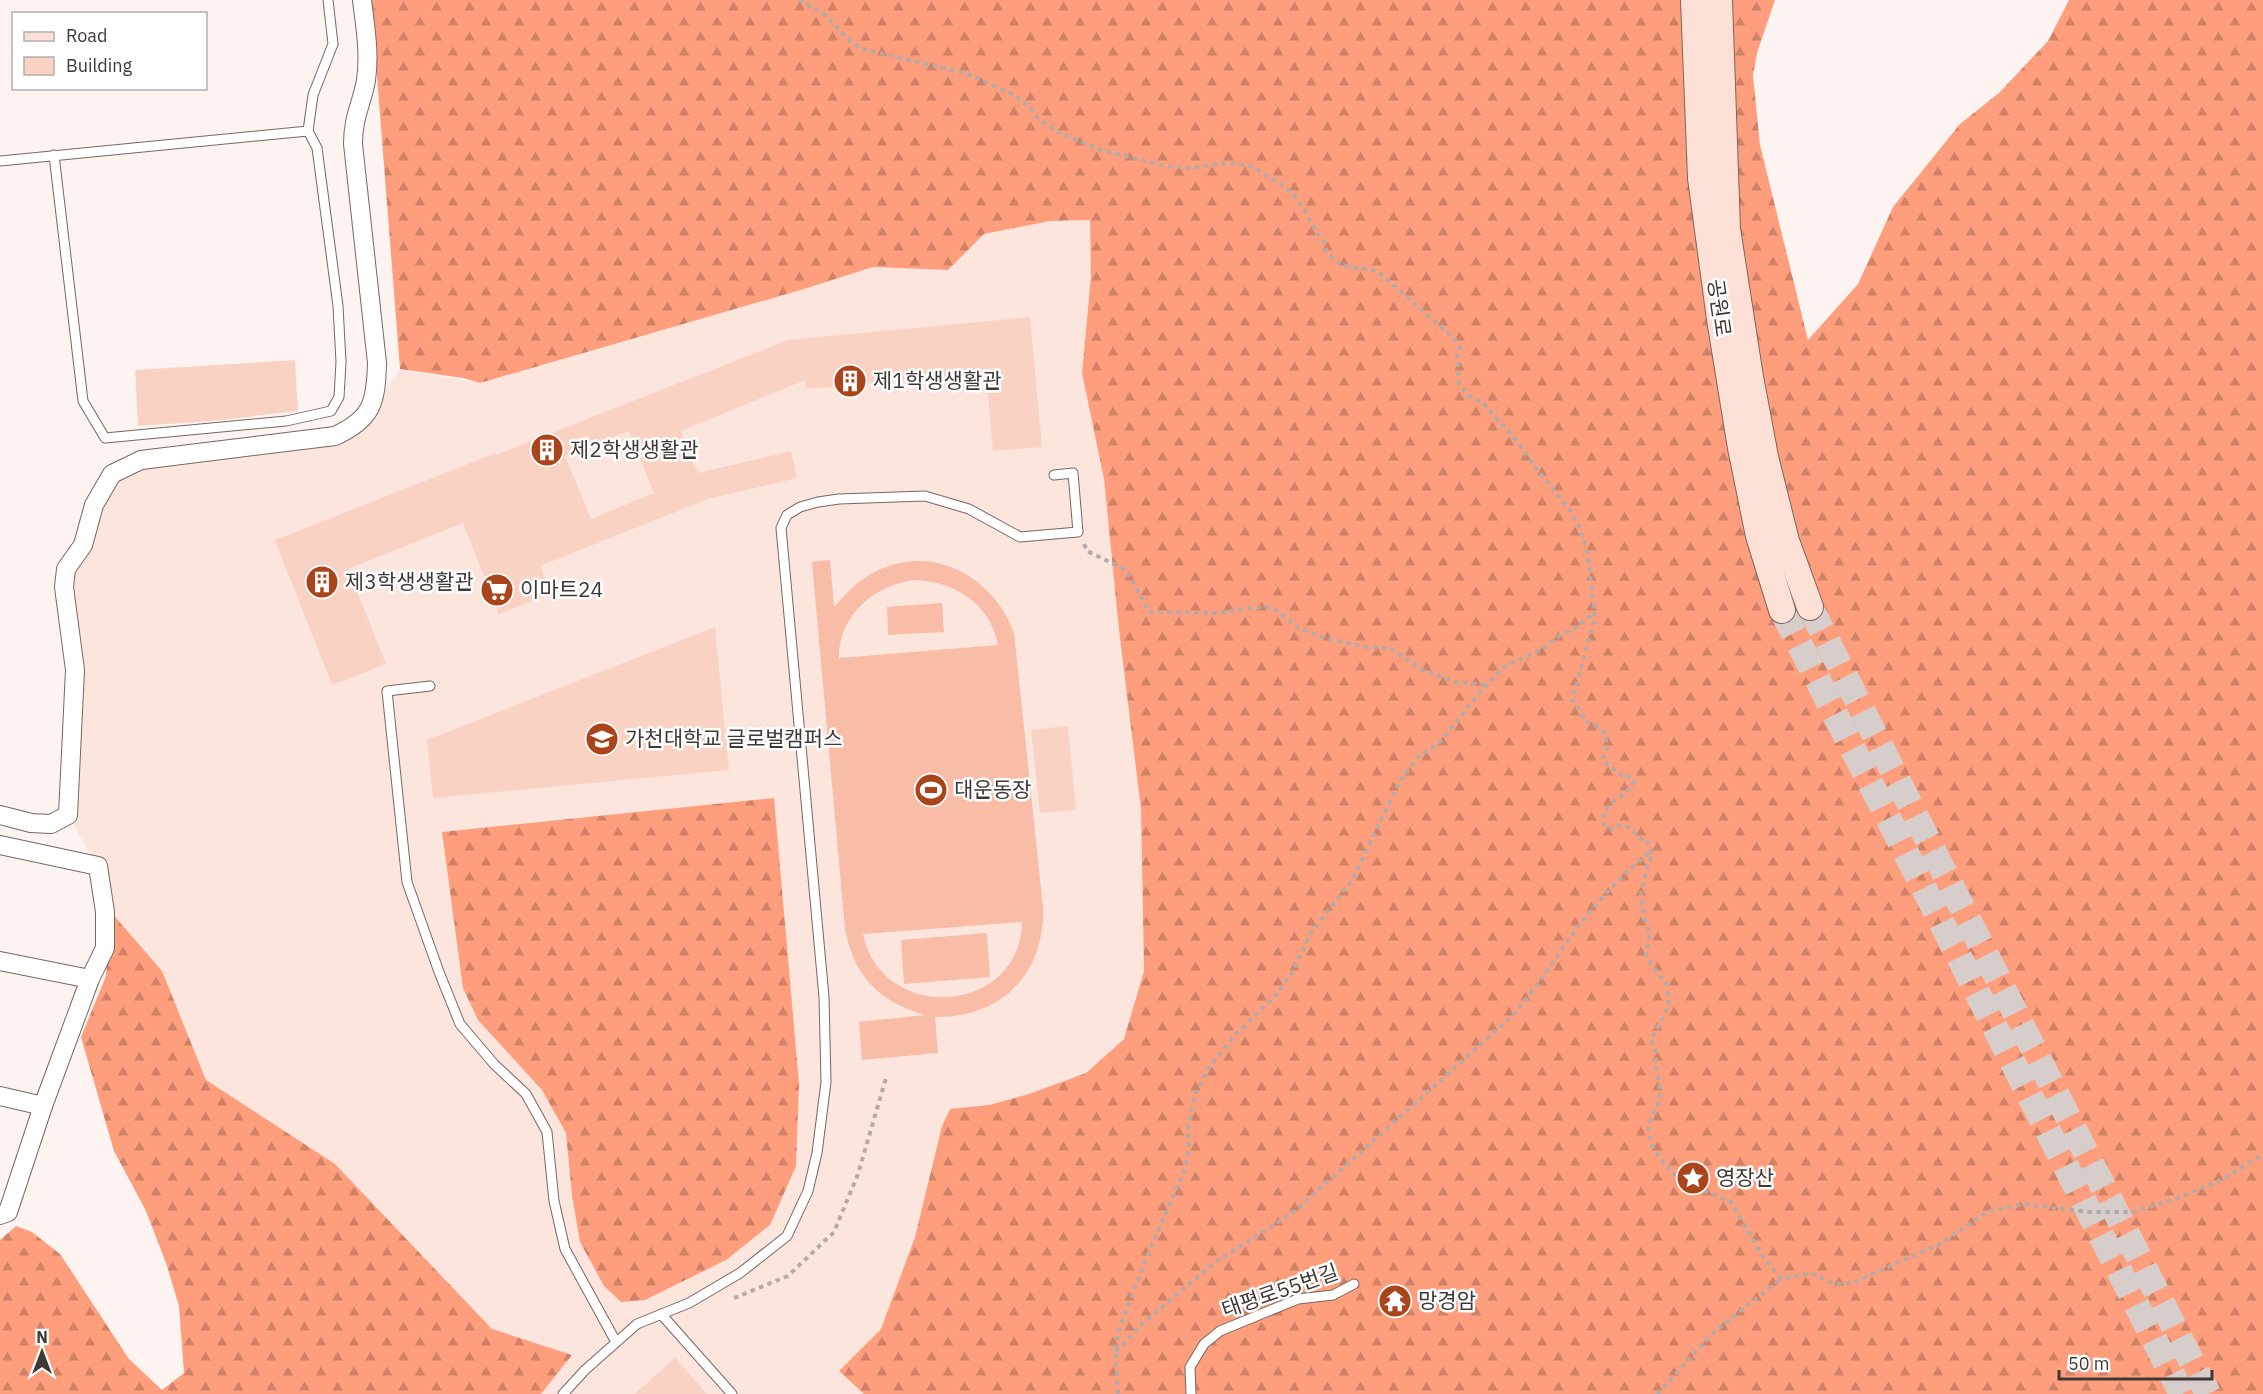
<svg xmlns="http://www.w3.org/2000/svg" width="2263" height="1394" font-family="'IBM Plex Sans','Noto Sans KR',sans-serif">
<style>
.built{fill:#fce5dc}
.forest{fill:url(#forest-firs)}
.pitch{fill:#f9bca7;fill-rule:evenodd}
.building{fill:#fad2c4;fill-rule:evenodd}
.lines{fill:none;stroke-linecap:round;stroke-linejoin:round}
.secondary-tunnel{stroke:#d7cecb;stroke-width:26;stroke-dasharray:26 13;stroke-linecap:butt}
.service-casing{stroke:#796660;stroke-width:11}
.minor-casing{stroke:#796660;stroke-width:20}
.secondary-casing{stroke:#796660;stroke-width:28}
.path{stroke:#b3aba8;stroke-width:4;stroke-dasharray:4.5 4.5;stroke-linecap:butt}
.service{stroke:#fff;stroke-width:9}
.minor{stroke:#fff;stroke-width:18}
.secondary{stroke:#fce0d6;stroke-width:26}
.labels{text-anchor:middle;stroke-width:5;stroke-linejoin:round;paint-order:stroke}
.street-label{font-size:21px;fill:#403835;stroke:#fff}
.poi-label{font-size:21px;fill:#403835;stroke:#fff;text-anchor:start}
</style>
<defs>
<pattern id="forest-firs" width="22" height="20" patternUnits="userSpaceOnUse" patternTransform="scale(1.5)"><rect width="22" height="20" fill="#fe9e7c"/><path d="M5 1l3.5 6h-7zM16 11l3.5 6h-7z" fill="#cf8266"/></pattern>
</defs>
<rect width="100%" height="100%" fill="#fdf4f1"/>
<path class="built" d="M1090,220l1,56 -9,97 22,106 15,151 22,179 3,162 -20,68 -38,34 -57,21 -40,11 -39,4 -8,17 -27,111 -34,92 -42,42 25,23h-323l30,-39 -79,-26 -157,-165 -129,-84 -44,-109 -50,-52 -8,-41 -36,-63 7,-145 -11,-83 48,-113 194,-33 57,-21 37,-51 80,14 324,-94 69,-22 74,3 37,-36 66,-13z"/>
<g class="forest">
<path d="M371,0h1404l-18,53 -4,22 7,70 48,195 50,-56 35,-77 67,-83 39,-31 49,-52 21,-41h194v1394h-1399l-25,-23 42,-42 34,-92 27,-111 8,-17 39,-4 40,-11 57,-21 38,-34 20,-68 -3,-162 -22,-179 -15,-151 -22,-106 9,-97 -1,-56 -40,1 -66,13 -36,36 -75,-3 -69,22 -324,94 -17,-5 -63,-9z"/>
<path d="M774,798l25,286 -3,82 -26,59 -44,35 -81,40 -24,2 -17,-16 -24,-44 -8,-47 -6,-62 -24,-43 -64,-70 -15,-32 -21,-156z"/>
<path d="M110,911l52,60 44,109 129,84 157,165 80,26 -31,39h-541v-154l16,-14 16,6 28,22 69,105 33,31 22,-17 -5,-67 -12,-40 -21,-55 -32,-60 -33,-114 25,-61z"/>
</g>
<g class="pitch">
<path d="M830,560l4,47c11,-12 20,-23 34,-31 58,-36 124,-3 146,57l29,274c2,66 -41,111 -108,110l3,36 -76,7 -3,-38 66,-7c-46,-13 -71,-39 -80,-86l-33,-367zM915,580c40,1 76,25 83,65l-159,13c-1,-43 37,-74 76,-78zM1022,922c-1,93 -140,103 -159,12z"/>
<path d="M942,603l2,29 -56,3 -1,-28z"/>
<path d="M987,933l3,44 -86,7 -3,-44z"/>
</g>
<g class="building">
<path d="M1030,317l12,130 -49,4 -7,-78 -180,16 -1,-9 -124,51 17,42 93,-22 6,27 -89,21 -168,67 11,28 -52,20 -36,-91 -115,46 38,95 -54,21 -57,-145 221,-87v2l292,-115zM629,431l25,62 -63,26 -26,-63z"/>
<path d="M295,360l3,51 -86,10 -74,5 -3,-56z"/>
<path d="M715,627l14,143 -296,28 -6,-58z"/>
<path d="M1068,726l8,84 -36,3 -9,-83z"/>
<path d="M675,1358l32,36h-72z"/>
</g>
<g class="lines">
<g class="secondary-tunnel">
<path d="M1810,607l398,787"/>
<path d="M1782,610l400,784"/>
</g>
<g class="service-casing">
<g id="service">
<path d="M54,155l29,246 22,37 181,-17 45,-10 8,-14 2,-35 -3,-56 -21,-158 -9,-17 5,-36 20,-51 -5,-44"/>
<path d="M0,161l308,-30"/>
<path d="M430,686l-43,5 20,191 32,90 21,52 34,40 32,30 21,38 7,69 11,48 51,93"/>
<path d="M661,1314l71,80"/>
<path d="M563,1394l22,-24 52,-46 52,-21 51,-30 47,-37 21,-45 9,-38 9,-71 -2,-85 -43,-469 6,-13 13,-8 18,-5 21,-3 86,-3 44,13 51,28 58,-5 -5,-59 -19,2"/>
<path d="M1191,1394l-1,-27 14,-23 16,-13 78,-32 35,-4 21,-11"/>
</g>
</g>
<g class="minor-casing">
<g id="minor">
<path d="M0,815l31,8 20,1 17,-9 7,-145 -11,-83 2,-18 17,-24 11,-40 18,-31 29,-14 194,-24c37,-17 41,-33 42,-73l-24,-219c0,-28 9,-40 13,-64 4,-27 -1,-54 -4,-80"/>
<path d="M0,845l98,21 7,46v36l-15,31 -47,127 -35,106 -8,3"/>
<path d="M0,961l90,18"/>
<path d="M0,1096l43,10"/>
</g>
</g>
<g class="secondary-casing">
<g id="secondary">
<path d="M1694,0l7,178 19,141 21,129 18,88 23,74"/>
<path d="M1719,0l8,229 23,148 15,80 21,84 24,66"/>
</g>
</g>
<g class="path">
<path d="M799,0l24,13 27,28 12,8 104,24 48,22 16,12 9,13 23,14 39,16 64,16 24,2 39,-5 23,3 25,15 16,12 12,16 13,24 6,6 4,14 14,12 36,6 77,67 6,9 -3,6 2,31 10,12 14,7 33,37 19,27 37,46 8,16 8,26 7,63 -23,82 15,22 13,6 5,5 2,16 -5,11 22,17 3,-1 6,3 1,3c-4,4 -6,9 -10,12 -12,9 -25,16 -19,33l7,2 7,-4h6l16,14 6,1 4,11 2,2 -6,15 -6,24 3,25 6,16 -4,21 2,6 18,24 3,12 -1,11 -17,33 5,12v14l4,22 -1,14 -11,24 4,20 15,21 16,15 48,20 31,53 19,24 30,-6 19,9 11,2 11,-1 86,-38 51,-34 35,-7 65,8h43l41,-12 50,-21 40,-25"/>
<path d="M1084,544l3,7 39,19 23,42 69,1 32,-5 21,-1 28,21 26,10 41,9 24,1 31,21 34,13 32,3"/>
<path d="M734,1298l54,-22 46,-44 24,-58 28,-96"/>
<path d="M1116,1352l26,-28 72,-61 81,-52 214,-192c20,-21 35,-44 51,-67 25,-37 56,-73 91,-101"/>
<path d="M1118,1394l-3,-42 3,-20 30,-78 37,-85 4,-19 -1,-21 6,-32 14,-28 28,-35 38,-37 17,-22 18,-39 43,-56 48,-99 18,-24 21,-14 37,-46 29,-31 38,-17 16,-13 16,-8 20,-16"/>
<path d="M1657,1394l58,-63 66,-52"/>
</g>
<use href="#service" class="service"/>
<use href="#minor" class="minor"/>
<use href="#secondary" class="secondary"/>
</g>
<defs>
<g id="building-disc" transform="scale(1.725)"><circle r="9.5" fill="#aa441a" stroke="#fff"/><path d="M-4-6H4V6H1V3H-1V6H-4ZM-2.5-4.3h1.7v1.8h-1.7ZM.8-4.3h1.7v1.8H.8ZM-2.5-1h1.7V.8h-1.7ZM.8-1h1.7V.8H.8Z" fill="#fff"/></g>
<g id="supermarket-disc" transform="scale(1.725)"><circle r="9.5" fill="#aa441a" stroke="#fff"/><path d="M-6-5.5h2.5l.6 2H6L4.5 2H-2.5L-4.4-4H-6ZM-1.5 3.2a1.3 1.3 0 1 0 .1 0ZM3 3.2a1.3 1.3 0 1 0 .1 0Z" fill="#fff"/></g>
<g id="university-disc" transform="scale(1.725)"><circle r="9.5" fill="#aa441a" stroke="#fff"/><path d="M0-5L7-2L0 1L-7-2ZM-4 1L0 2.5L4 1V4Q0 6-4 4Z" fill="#fff"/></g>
<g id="stadium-disc" transform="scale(1.725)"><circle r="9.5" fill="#aa441a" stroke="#fff"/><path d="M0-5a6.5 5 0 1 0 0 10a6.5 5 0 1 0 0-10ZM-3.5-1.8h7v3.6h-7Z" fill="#fff"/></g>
<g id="sight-disc" transform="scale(1.725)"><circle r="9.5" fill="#aa441a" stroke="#fff"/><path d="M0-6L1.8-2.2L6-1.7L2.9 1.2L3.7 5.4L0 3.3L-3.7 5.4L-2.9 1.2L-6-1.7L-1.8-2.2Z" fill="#fff"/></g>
<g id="temple-disc" transform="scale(1.725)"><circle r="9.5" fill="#aa441a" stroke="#fff"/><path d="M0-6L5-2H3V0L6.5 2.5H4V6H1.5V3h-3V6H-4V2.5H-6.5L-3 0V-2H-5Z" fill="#fff"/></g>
</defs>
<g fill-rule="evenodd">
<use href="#building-disc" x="850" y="381"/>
<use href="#building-disc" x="547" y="450"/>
<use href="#building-disc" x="322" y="582"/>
<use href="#supermarket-disc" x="497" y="590"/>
<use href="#university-disc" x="602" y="739"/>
<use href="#stadium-disc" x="931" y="790"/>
<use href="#sight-disc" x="1693" y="1178"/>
<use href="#temple-disc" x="1395" y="1301"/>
</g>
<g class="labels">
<g class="street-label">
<text transform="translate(1719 308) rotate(82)" y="7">공원로</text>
<text transform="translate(1280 1291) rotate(-19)" y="7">태평로55번길</text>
</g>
<g class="poi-label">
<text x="873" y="388">제1학생생활관</text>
<text x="570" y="457">제2학생생활관</text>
<text x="345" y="589">제3학생생활관</text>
<text x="520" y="597">이마트24</text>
<text x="625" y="746">가천대학교 글로벌캠퍼스</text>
<text x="954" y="797">대운동장</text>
<text x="1716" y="1185">영장산</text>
<text x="1418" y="1308">망경암</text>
</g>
</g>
<rect x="12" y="12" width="195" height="78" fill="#ffffff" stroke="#b3afae" stroke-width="1.5"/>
<rect x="24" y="32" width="30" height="9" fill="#fce0d6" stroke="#b3afae" stroke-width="1.5"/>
<text x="66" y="42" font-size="18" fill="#403835">Road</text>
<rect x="24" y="57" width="30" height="18" fill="#fad2c4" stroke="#b3afae" stroke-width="1.5"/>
<text x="66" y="72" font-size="18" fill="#403835">Building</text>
<g transform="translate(42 1352)" stroke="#ffffff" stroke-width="4.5" paint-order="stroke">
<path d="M0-4.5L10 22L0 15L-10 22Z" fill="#403835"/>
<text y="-9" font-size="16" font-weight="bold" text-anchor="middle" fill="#403835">N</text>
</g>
<path d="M2059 1370v9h153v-9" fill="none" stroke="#403835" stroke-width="3"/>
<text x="2068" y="1370" font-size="18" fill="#403835" stroke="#ffffff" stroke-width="4.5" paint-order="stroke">50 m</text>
</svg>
